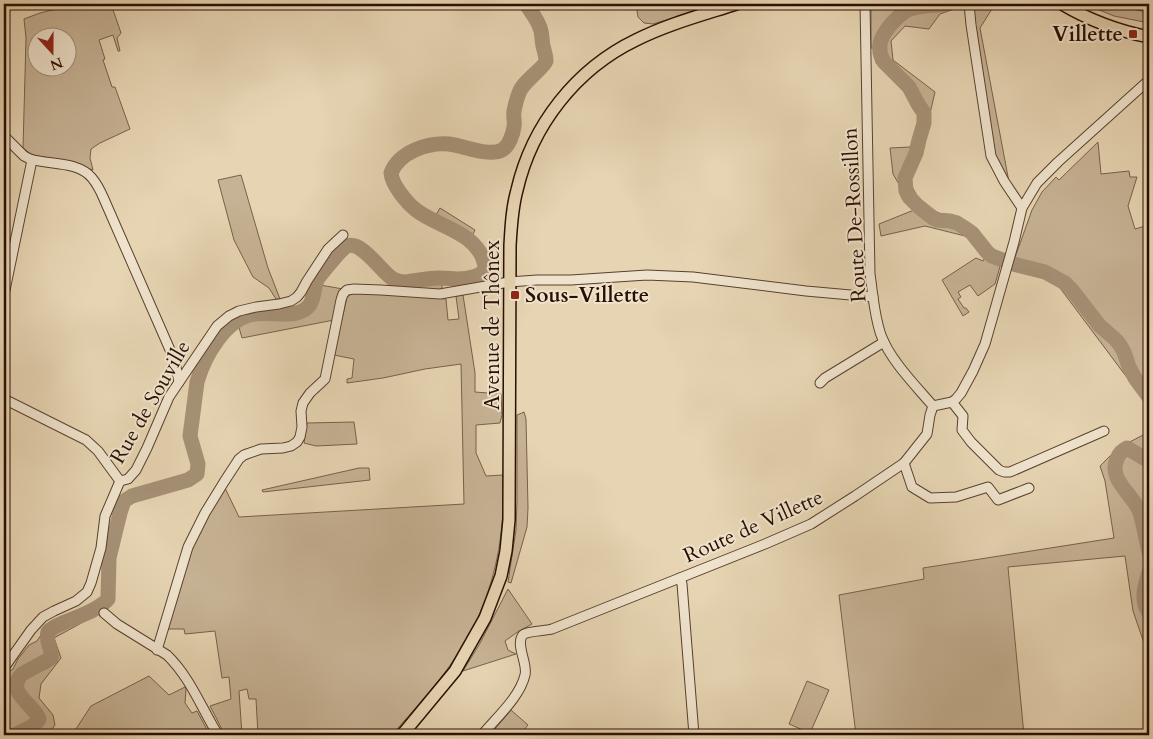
<svg xmlns="http://www.w3.org/2000/svg" width="1153" height="739" font-family="Cardo,serif">
<style>
.green{fill:#c6b294;stroke:#78604a;fill-rule:evenodd}
.lines{fill:none;stroke-linecap:round;stroke-linejoin:round}
.river{stroke:#a69176;stroke-width:15}
.minor-casing{stroke:#59402d;stroke-width:11}
.major-casing{stroke:#2a0e01;stroke-width:14}
.minor{stroke:#efe3cd;stroke-width:9}
.major{stroke:#e6d4b2;stroke-width:11}
.poi-dot{fill:#8f2418;stroke:#efe3cd;stroke-width:2}
.labels{text-anchor:middle;stroke-width:4;stroke-linejoin:round;paint-order:stroke}
.poi-label{font-size:21px;font-weight:bold;fill:#2a0e01;stroke:#efe3cd;text-anchor:end}
.street-label{font-size:21px;fill:#2a0e01;stroke:#efe3cd}
</style>
<rect width="100%" height="100%" fill="#e6d4b2"/>
<filter id="stains"><feTurbulence type="fractalNoise" baseFrequency=".004" numOctaves="4"/><feColorMatrix values="0 0 0 0 .2 0 0 0 0 .09 0 0 0 0 .02 0 0 0 .5 -.17"/></filter>
<radialGradient id="worn" r=".72"><stop offset=".6" stop-color="#630" stop-opacity="0"/><stop offset="1" stop-color="#630" stop-opacity=".3"/></radialGradient>
<g class="green">
<path d="M76,4h6l1,1 6,-1h22l10,29 -4,5 3,13h-2l-5,-16 -14,5 6,19 -2,1 9,27h3l15,42 -30,14 -9,6 -1,9 3,12 -32,-10 -29,-5 -9,-7 3,-110 -2,-19 16,-6zM38,38h30v30h-30z"/>
<path d="M636,4h83l-66,20 -9,-1 -6,-6z"/>
<path d="M874,4h94l-28,10 -11,15 -24,-3 -14,15 2,19 42,32 -11,47 -21,31 19,35 47,22 -4,9 -40,-10 -44,10 -2,-12 35,-14 -21,-36 -3,-26 20,-1 6,-11 3,-18 -16,-31 -27,-24v-15h-5v-42z"/>
<path d="M974,4h21l-15,24 29,154 -14,-27 -22,-126z"/>
<path d="M1085,4h35l13,5 16,4v10l-35,-7z"/>
<path d="M1098,142l3,32 28,-3 1,6h7l-9,29 7,23 14,-4v182l-95,-127 1,-5 -25,-10 -17,-2 19,-53 10,-18 14,-15 3,3z"/>
<path d="M241,175l27,93 12,31h-4l-7,-11 -16,-11 -19,-37 -16,-60z"/>
<path d="M440,208l35,22 -5,10 -8,-5 -29,-15z"/>
<path d="M986,255l15,8 -6,21 -17,12 -8,-11 -12,7 3,5 -3,2 6,9h2l3,4 -6,4 -21,-36 34,-22 7,3z"/>
<path d="M442,281v10l-45,-2v-5z"/>
<path d="M320,285l23,4 -9,31 -92,18 -4,-14c6,-3 13,-7 19,-8 10,-1 21,2 31,3 19,0 31,-16 32,-34z"/>
<path d="M353,293l45,1 48,5 2,21 11,-1 -3,-23 7,-1 12,78v19l26,2 1,21 -2,8 -24,2v28l10,23 17,-1c0,16 1,33 -1,49 -4,45 -18,90 -43,128 -19,30 -44,56 -67,83h-134l-2,-36h-7l-2,-10 -8,2 3,44h-17l-15,-29 21,-7 -2,-22 -7,1 -7,-47 -30,3 -1,-5h-17l25,-81 10,-23 22,-39 15,31 225,-13 -3,-140 -36,5 -42,9 -36,5v-4l5,-1 2,-19 -20,-4 13,-58z"/>
<path d="M524,412l2,7 2,89 -1,19 -16,56 -3,-1 8,-52 1,-29v-86z"/>
<path d="M354,422l3,22 -41,2 -12,-3 3,-20z"/>
<path d="M1149,432v244l-4,-30 -12,-35 -8,-55 -117,11 16,168h-168l-17,-140 85,-16 -1,-11 191,-30 -9,-57 -5,-15 18,-18z"/>
<path d="M359,468h10l1,12 -107,12 -1,-2z"/>
<path d="M508,589l24,35 -13,7 -14,10 3,9 8,4 -53,17 16,-26z"/>
<path d="M99,610l-3,5 -42,23 7,20 -20,26 -2,14 14,17 2,10 -7,10h-26l13,-6 8,-8v-7l-17,-17 -4,-11c7,-17 28,-12 36,-28l-7,-20v-3l3,-3z"/>
<path d="M43,632l5,23c-10,7 -22,10 -31,18 -17,21 19,33 17,49 -7,7 -21,13 -30,13v-56l4,-7 5,-3 5,-10 11,-14 8,-4z"/>
<path d="M149,676l20,19 16,-8 1,2 -1,14 7,10 5,-2 13,24h-138l19,-29z"/>
<path d="M807,681l22,9 -19,43 -21,-9z"/>
<path d="M511,710l17,15 -8,10h-30z"/>
</g>
<g class="lines">
<g class="river">
<path d="M945,4c-11,2 -24,1 -35,5 -6,2 -11,7 -16,12 -11,12 -20,25 -10,41l25,25 9,17 6,9v10l-5,17 -3,13 -11,25 1,13 3,6 10,10 14,11 4,2 13,1 7,2 8,5 7,5 15,19 5,4 21,8 32,8 20,11 7,7 27,35 17,15 4,5 4,7 5,15 6,11 14,19"/>
<path d="M1149,461l-22,-13c-5,3 -8,5 -10,11 -9,20 14,34 22,51 4,10 7,30 10,42"/>
<path d="M1149,572c-4,14 -9,28 0,41"/>
<path d="M14,735c9,-4 20,-7 25,-16 -4,-14 -35,-27 -17,-45l29,-16c2,-9 -6,-16 -3,-26 4,-5 11,-7 17,-10 12,-5 34,-12 43,-23l1,-41 11,-45 4,-12 8,-5 56,-16 9,-6 1,-10 -8,-28 7,-54c7,-25 29,-65 58,-68 16,-3 39,6 53,-7 7,-7 5,-20 10,-29 5,-6 23,-29 29,-32 15,-6 34,26 46,33 4,2 8,3 12,3 11,-1 23,-4 34,-4 13,0 21,3 34,-1 8,-2 14,-6 11,-15 -8,-30 -46,-35 -68,-52 -9,-7 -24,-25 -25,-37 8,-21 37,-31 58,-29 15,2 40,13 53,6 7,-4 11,-16 12,-23 1,-5 -1,-11 0,-16 1,-5 3,-13 5,-18 4,-12 25,-25 27,-32 0,-5 -2,-11 -3,-15 -1,-5 -1,-11 -2,-15 -2,-10 -10,-19 -15,-27"/>
</g>
<g class="minor-casing">
<g id="minor">
<path d="M865,4l5,270c3,20 4,41 11,61 9,25 35,51 52,71"/>
<path d="M969,4l2,21 20,131 13,25 18,27"/>
<path d="M4,136l20,20 6,3c19,6 48,2 62,19 5,6 9,14 12,21l70,160 2,8 3,15"/>
<path d="M4,295l28,-135"/>
<path d="M820,383l5,-5 59,-36"/>
<path d="M4,399l82,41 12,11 22,30"/>
<path d="M952,402l11,14 -1,14 9,12 28,28 5,2h6l94,-41"/>
<path d="M933,406l19,-4 4,-3 5,-6 12,-22 12,-27 8,-28 21,-74 8,-34 15,-25 21,-21 91,-82"/>
<path d="M904,463l8,24 18,11 26,-1 32,-10 10,13 31,-12"/>
<path d="M120,481l8,-2 8,-9 11,-22 22,-51 48,-71 12,-10 10,-5 17,-4 23,-3 12,-3 6,-4 4,-5 6,-11 21,-32 15,-14"/>
<path d="M680,578l2,6 12,151"/>
<path d="M104,613l13,11 50,31c23,22 35,54 51,80"/>
<path d="M157,650l31,-103 17,-34 19,-31 15,-23 5,-4 17,-6 22,-1 8,-2 6,-4 3,-5 2,-10 -1,-16 2,-8 7,-10 15,-14 16,-79 2,-6 4,-4 7,-1 27,1 59,4 69,-12 28,-2h34l76,-5 46,2 113,14 67,6"/>
<path d="M4,668l27,-38 12,-13 11,-6 22,-10 11,-9 4,-9 10,-35 4,-32 15,-35"/>
<path d="M482,735c14,-17 38,-38 43,-60 3,-11 -9,-29 -3,-39 3,-5 23,-5 30,-7l213,-85 46,-20 44,-28 49,-33 23,-29 3,-19 3,-9"/>
</g>
</g>
<g class="major-casing">
<g id="major">
<path d="M1062,4c27,16 56,27 87,33"/>
<path d="M402,735l53,-64 30,-53 16,-42 5,-25 3,-31 1,-274c1,-19 2,-38 7,-56 15,-65 59,-121 119,-150 32,-16 66,-25 100,-36"/>
</g>
</g>
<use href="#minor" class="minor"/>
<use href="#major" class="major"/>
</g>
<g class="poi-dot">
<rect x="1128" y="29" width="10" height="10" rx="2.5"/>
<rect x="510" y="290" width="10" height="10" rx="2.5"/>
</g>
<g class="labels">
<g class="poi-label">
<text x="1123" y="41">Villette</text>
<text x="525" y="302" text-anchor="start">Sous-Villette</text>
</g>
<g class="street-label">
<text transform="translate(854 215) rotate(-93)" y="7">Route De-Rossillon</text>
<text transform="translate(492 325) rotate(-90)" y="7">Avenue de Thônex</text>
<text transform="translate(150 402) rotate(-60)" y="7">Rue de Souville</text>
<text transform="translate(753 526) rotate(-24)" y="7">Route de Villette</text>
</g>
</g>
<rect width="1153" height="739" fill="none" stroke="#e6d4b2" stroke-width="20"/>
<rect x="5" y="5" width="1143" height="729" fill="none" stroke="#2a0e01" stroke-width="2.5"/>
<rect x="10" y="10" width="1133" height="719" fill="none" stroke="#2a0e01"/>
<g transform="translate(52 52) rotate(159)"><circle r="24" fill="#efe3cd" stroke="#a08e7b"/>
<path d="M0-4L9 19L0 12L-9 19Z" fill="#8f2418"/>
<text y="-8" font-size="14" font-weight="bold" text-anchor="middle" fill="#2a0e01">N</text>
</g>
<rect width="100%" height="100%" filter="url(#stains)"/>
<rect width="100%" height="100%" fill="url(#worn)"/>
</svg>
